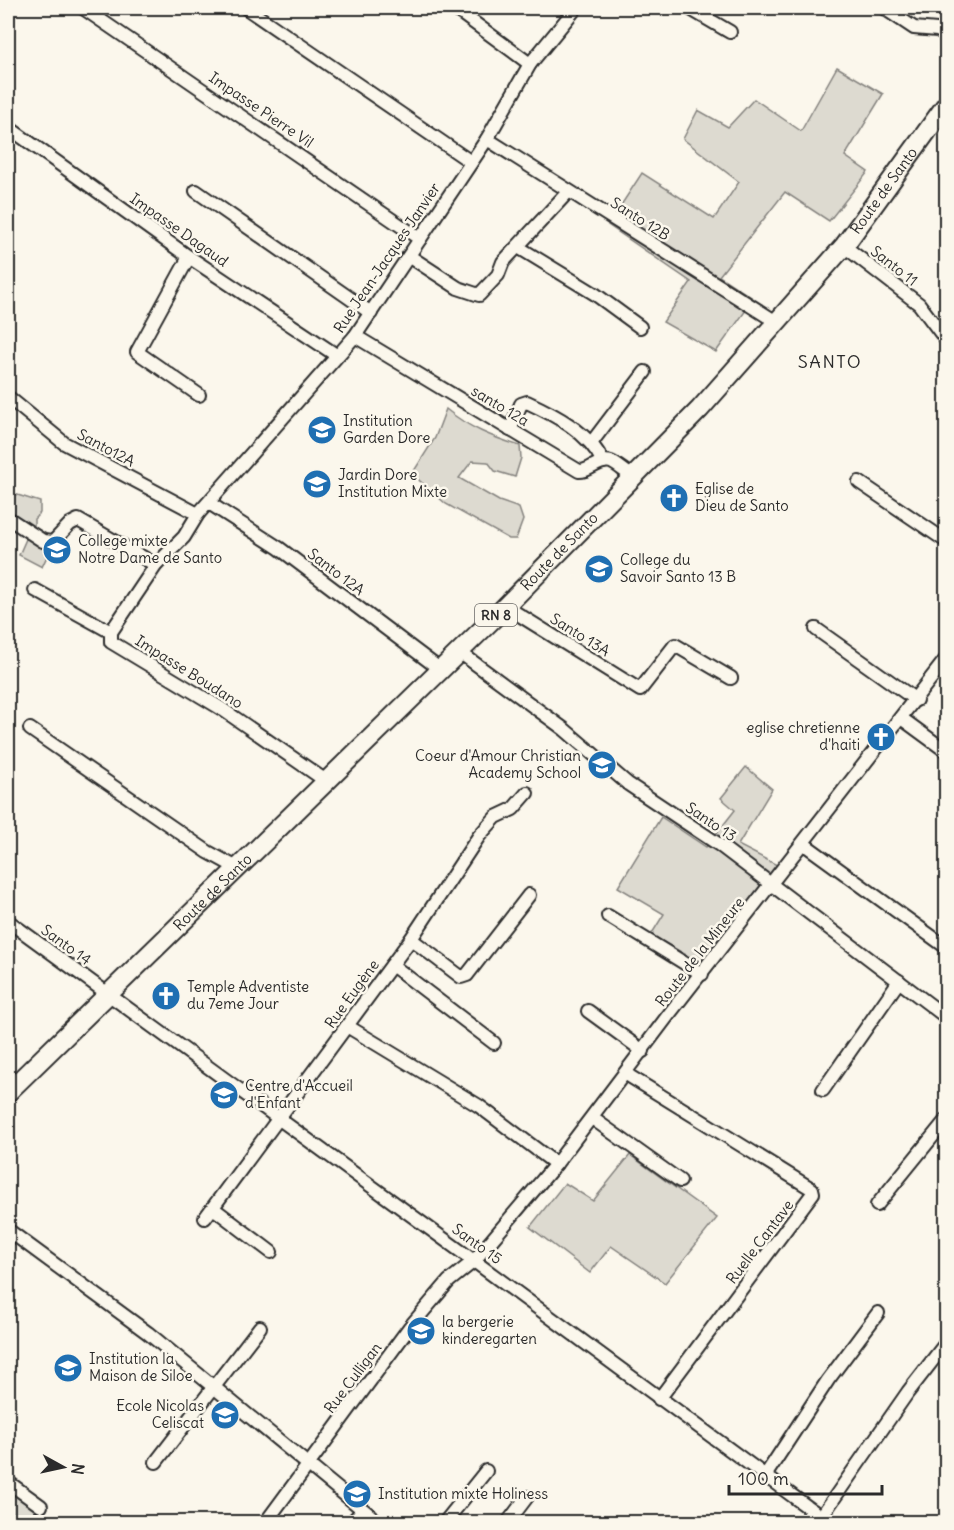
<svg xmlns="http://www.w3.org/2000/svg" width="954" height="1530" font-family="Delius,sans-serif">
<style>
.green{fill:#dddad0;stroke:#84827e;stroke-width:1.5}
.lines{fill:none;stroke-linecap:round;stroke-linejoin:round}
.street-casing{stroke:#2b2b2b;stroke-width:16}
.primary-casing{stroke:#2b2b2b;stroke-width:22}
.street{stroke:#fbf7ec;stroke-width:12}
.primary{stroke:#fbf7ec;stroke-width:18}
.labels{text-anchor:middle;stroke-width:5;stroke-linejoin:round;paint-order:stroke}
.shield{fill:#fbf7ec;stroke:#696865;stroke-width:1.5}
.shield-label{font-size:14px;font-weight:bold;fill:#2b2b2b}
.street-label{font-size:15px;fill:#2b2b2b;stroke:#fbf7ec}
.poi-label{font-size:15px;fill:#2b2b2b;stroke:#fbf7ec;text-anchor:start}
.quarter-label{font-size:18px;letter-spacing:1.5px;fill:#2b2b2b;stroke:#fbf7ec}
</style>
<rect width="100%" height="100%" fill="#fbf7ec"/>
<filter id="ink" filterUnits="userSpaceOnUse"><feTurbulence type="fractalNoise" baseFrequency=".0167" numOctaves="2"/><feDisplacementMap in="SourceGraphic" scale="12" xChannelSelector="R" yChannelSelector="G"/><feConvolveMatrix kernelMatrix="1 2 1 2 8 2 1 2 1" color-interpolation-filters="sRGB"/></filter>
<g filter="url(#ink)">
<g class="green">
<path d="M837,67l46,27 -38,62 23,16 -39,49 -44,-29 -66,84 35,23 -38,53 -53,-30 28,-40 -83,-57 34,-52 72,46 25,-37 -56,-43 15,-29 30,17 26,-28 47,32z"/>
<path d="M446,409c23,19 46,28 74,37l1,12 -6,19 -20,-6 -7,-9 -16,-1 -13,17 40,23 20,7 4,12 -7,19h-7l-63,-35 -34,-30 23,-36z"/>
<path d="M8,492l32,10v11l-6,6v8l14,8v19l-6,13 -23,-12 7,-16 -14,-11 -4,5z"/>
<path d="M746,767l26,22 -34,56 39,20 -13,21 -62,78 -51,-29 13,-21 -46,-27 43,-70 45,30 29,-37 -14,-12z"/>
<path d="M630,1155l87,63 -52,65 -54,-37 -21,27 -60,-46 35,-44 28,18z"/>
<path d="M8,1485l46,37h-46z"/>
</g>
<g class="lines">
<g class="street-casing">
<g id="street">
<path d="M83,8l337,231"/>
<path d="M246,8l225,154"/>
<path d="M454,8l76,56"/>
<path d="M689,8l41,24"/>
<path d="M884,8l30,20 23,2 9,4"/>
<path d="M8,127l181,130 147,98"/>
<path d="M487,139l291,184"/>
<path d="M196,191l175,122"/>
<path d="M844,246l75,58 27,36"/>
<path d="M518,247l77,47 45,33"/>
<path d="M409,256l49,32 21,7 19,-20 5,-13 65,-70"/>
<path d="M189,257l-52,95 62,43"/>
<path d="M355,336l224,135c11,1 20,-13 32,-9 7,3 14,10 21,14"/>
<path d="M8,397l56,46 134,71"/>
<path d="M510,430l11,-26 6,-2c28,13 62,30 76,60"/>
<path d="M592,442l53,-70"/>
<path d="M859,482l87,59"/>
<path d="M209,503l70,45 162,122"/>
<path d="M8,518l35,23 10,1 17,-18 8,-4 78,45"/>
<path d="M35,590l76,42"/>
<path d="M505,606l135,84 35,-45 56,33"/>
<path d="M816,629l100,71"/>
<path d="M458,651l106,78 64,55 90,60 228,173"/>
<path d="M901,718l45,33"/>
<path d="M30,729l178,123 31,17"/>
<path d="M326,781l-104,-72 -111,-67v-10l45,-67 28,-28 14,-23 157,-178 132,-197 43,-75 46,-56"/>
<path d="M804,844l142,103"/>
<path d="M608,916l94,58"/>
<path d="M8,921l466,340 354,261"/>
<path d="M411,939l50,38 6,-2 62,-80"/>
<path d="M392,965l102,78"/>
<path d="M588,1011l55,40"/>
<path d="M347,1026l132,80 77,58"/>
<path d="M626,1074l186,115 1,4 -154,206"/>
<path d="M823,1090l76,-109"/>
<path d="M592,1118l88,63"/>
<path d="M877,1205l69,-85"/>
<path d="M213,1208l58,44"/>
<path d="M205,1218l206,-279 68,-103 17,-19 17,-8 14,-16"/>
<path d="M8,1230l140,103 230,189"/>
<path d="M156,1462l104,-135"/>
<path d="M765,1476l63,-96 50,-67"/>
<path d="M8,1482l33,24"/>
<path d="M821,1517l87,-125 38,-49"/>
<path d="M266,1522l143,-194 40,-47 25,-20 82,-97 114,-151 276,-354"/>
<path d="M352,1522l11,-12"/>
<path d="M445,1522l41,-51"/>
<path d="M508,1522l19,-25"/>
<path d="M804,1522l9,-11"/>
</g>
</g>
<g class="primary-casing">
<g id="primary">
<path id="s1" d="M8,1092l490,-478 202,-205 144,-163 102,-141"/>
</g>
</g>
<use href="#street" class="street"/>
<use href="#primary" class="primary"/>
</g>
</g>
<defs>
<g id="school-disc" transform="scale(1.5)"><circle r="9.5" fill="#1f6fb2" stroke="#fbf7ec"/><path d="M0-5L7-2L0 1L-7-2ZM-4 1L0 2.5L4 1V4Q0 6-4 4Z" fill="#fff"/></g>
<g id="church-disc" transform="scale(1.5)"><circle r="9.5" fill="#1f6fb2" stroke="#fbf7ec"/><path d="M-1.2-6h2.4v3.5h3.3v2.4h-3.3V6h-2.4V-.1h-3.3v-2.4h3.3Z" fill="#fff"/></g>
</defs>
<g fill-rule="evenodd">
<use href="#school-disc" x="322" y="430"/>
<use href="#school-disc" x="317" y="484"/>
<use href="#church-disc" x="674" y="498"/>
<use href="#school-disc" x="57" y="550"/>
<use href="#school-disc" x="599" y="569"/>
<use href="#church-disc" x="881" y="737"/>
<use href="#school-disc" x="602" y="765"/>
<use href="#church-disc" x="166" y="996"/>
<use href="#school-disc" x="224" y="1095"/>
<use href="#school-disc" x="421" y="1331"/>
<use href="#school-disc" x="68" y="1368"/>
<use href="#school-disc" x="225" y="1415"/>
<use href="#school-disc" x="357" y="1494"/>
</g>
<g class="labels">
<rect class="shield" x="475" y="604" width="42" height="22" rx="4.5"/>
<g class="shield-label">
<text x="496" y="620">RN 8</text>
</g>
<g class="street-label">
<text transform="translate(261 110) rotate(34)" y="5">Impasse Pierre Vil</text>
<text dy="5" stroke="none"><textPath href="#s1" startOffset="1258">Route de Santo</textPath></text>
<text transform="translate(640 219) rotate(32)" y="5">Santo 12B</text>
<text transform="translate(179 230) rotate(35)" y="5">Impasse Dagaud</text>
<text transform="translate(387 258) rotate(-56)" y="5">Rue Jean-Jacques Janvier</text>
<text transform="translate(894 266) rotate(38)" y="5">Santo 11</text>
<text transform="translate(500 406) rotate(31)" y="5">santo 12a</text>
<text transform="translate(106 448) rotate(28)" y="5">Santo12A</text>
<text dy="5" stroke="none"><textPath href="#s1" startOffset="772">Route de Santo</textPath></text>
<text transform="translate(336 572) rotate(37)" y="5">Santo 12A</text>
<text transform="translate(580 635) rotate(32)" y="5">Santo 13A</text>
<text transform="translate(189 672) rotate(32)" y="5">Impasse Boudano</text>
<text transform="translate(711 822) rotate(34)" y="5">Santo 13</text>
<text dy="5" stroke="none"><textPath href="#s1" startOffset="286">Route de Santo</textPath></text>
<text transform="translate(66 945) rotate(36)" y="5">Santo 14</text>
<text transform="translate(700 952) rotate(-52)" y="5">Route de la Mineure</text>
<text transform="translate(352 994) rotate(-54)" y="5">Rue Eugène</text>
<text transform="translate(760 1242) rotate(-53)" y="5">Ruelle Cantave</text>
<text transform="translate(477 1244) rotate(36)" y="5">Santo 15</text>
<text transform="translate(353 1378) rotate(-53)" y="5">Rue Culligan</text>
</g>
<g class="poi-label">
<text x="343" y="426">Institution<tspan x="343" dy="17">Garden Dore</tspan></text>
<text x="338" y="480">Jardin Dore<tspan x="338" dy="17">Institution Mixte</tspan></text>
<text x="695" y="494">Eglise de<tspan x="695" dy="17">Dieu de Santo</tspan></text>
<text x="78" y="546">College mixte<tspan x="78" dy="17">Notre Dame de Santo</tspan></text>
<text x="620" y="565">College du<tspan x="620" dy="17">Savoir Santo 13 B</tspan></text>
<text x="860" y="733" text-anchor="end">eglise chretienne<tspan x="860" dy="17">d'haiti</tspan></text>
<text x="581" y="761" text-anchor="end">Coeur d'Amour Christian<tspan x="581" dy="17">Academy School</tspan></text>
<text x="187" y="992">Temple Adventiste<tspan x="187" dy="17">du 7eme Jour</tspan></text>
<text x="245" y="1091">Centre d'Accueil<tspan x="245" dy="17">d'Enfant</tspan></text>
<text x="442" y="1327">la bergerie<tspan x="442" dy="17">kinderegarten</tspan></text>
<text x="89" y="1364">Institution la<tspan x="89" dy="17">Maison de Siloe</tspan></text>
<text x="204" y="1411" text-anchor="end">Ecole Nicolas<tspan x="204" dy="17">Celiscat</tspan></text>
<text x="378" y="1499">Institution mixte Holiness</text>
</g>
<g class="quarter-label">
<text x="830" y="368">SANTO</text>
</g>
</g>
<rect width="954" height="1530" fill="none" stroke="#fbf7ec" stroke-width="30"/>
<rect x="15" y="15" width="924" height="1500" fill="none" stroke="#2b2b2b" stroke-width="2" filter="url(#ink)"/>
<g transform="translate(63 1467) rotate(98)" stroke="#fbf7ec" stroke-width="4.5" paint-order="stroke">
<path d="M0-4.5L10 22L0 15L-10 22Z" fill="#2b2b2b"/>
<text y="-9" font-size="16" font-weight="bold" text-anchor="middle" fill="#2b2b2b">N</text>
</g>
<path d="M729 1485v9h153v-9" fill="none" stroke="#2b2b2b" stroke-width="3"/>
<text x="738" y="1485" font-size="18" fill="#2b2b2b" stroke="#fbf7ec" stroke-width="4.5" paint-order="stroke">100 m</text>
</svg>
